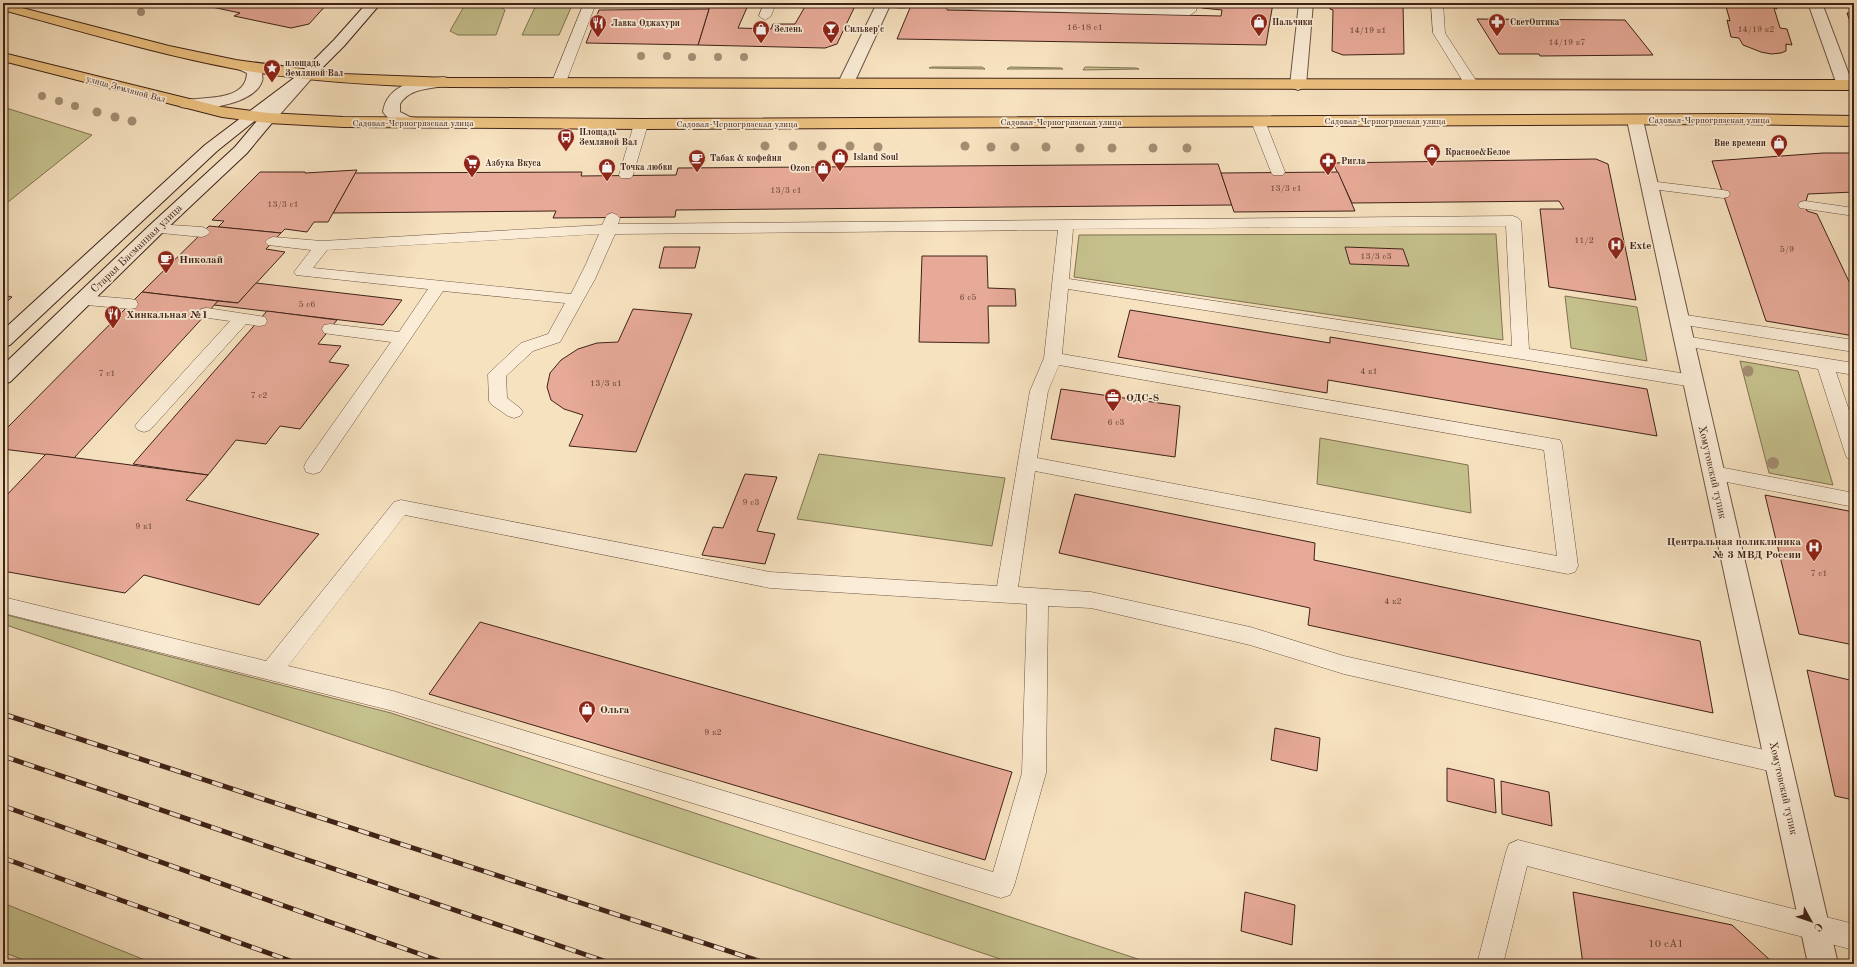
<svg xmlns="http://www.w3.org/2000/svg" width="1857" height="967" font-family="'Old Standard TT',serif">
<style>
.green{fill:#c5c18d;stroke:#827252}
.building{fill:#e7aa98;stroke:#3f2218}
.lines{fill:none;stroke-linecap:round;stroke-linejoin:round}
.service-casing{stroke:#6d5242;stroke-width:1}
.minor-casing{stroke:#6d5242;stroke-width:2}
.secondary-casing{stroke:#3f2218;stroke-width:2}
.primary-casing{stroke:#3f2218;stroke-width:2}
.service{fill:#faecd6;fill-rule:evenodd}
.minor{fill:#faecd6;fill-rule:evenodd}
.secondary{fill:#faecd6;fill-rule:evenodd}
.primary{fill:#ecc180;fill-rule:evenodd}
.rail-casing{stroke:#3f2218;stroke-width:5}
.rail{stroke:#faecd6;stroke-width:3.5;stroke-dasharray:11;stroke-linecap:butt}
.tree{fill:#a48e74}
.labels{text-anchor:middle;stroke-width:3.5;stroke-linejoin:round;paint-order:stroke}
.far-poi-label{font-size:9px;font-weight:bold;fill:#3f2218;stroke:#faecd6;text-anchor:start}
.number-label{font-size:9px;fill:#694438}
.far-street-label{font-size:9px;fill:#3f2218;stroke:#faecd6}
.poi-label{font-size:11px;font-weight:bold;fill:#3f2218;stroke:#faecd6;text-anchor:start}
.street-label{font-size:11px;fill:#3f2218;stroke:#faecd6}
.near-number-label{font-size:11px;fill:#694438}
</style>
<rect width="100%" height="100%" fill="#f7e2c0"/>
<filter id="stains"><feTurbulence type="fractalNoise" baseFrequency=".005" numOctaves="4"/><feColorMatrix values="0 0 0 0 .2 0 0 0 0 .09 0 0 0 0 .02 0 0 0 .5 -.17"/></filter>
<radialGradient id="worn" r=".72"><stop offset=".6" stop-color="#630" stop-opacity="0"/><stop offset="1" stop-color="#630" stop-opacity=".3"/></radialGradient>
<g class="green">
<path d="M466,3h27l12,7 -9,25h-38l-8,-4z"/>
<path d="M537,3h36l-14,32h-37z"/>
<path d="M932,67h50l3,2 -56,-1z"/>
<path d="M1010,67l51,1 2,1h-56z"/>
<path d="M1085,67l51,1 3,1 -56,1z"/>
<path d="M3,107l89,28 -89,71z"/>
<path d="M1496,234l7,106 -429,-63 5,-42z"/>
<path d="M1565,296l72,11 10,54 -76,-13z"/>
<path d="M1740,361l58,10 35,114 -64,-12z"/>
<path d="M1320,438l148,27 3,48 -154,-29z"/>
<path d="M819,454l186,24 -13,68 -195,-27z"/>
<path d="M3,614l388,99 762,251h-138l-1012,-340z"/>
<path d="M3,903l152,61h-121l-31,-12z"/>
</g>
<g class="building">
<path d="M193,3h135l-19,21 -18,4 -57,-12 6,-3z"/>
<path d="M707,3h42l-11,25 33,1 2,-5h22l12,-21 48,3 -18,38 -12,4 -127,-3 11,-36z"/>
<path d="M819,3h38l-2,3z"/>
<path d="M912,3h37l-2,7 274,6 1,-6 -20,-2 1,-5h70l-7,42 -369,-6z"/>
<path d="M1403,3l1,51 -61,1 -11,-4 1,-41 -3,-1v-6z"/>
<path d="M1725,3h51l1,6 -3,-1 6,20 7,1 5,16 -6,-1v7l-5,2 -10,1 -10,-2 -18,-7 -4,-7 -8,-1 -4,-17 3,1z"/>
<path d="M709,9l-11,36 -112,-2 13,-33z"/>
<path d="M1847,13h7v20z"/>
<path d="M1477,19l148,1 28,35 -113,1 -1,-2h-40z"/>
<path d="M1823,153h31v39l-46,2 -3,11 2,6 10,3 37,78v44l-88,-15 -54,-160z"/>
<path d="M1596,159l12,5 28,136 -87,-13 -9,-78h24l-5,-8 -207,2 -19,-40z"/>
<path d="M1218,164l14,41 -556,5 -1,7 -122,1 3,-7 -223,2 22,-40 227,-1 -1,4 95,-1 2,-7z"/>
<path d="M357,170l-29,52h-14l-7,10 -22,-3 -4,4 -63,-6 6,-6 -12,-1 48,-48h45v1z"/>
<path d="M1338,172l17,39 -121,1 -13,-39z"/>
<path d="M209,226l72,7 -15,16 19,3 -47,51 -96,-11z"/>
<path d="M664,247h36l-5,21h-36z"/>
<path d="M1345,247l58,2 6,17 -59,-2z"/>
<path d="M922,256h65l1,32 27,1 1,17h-28l1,37 -70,-1z"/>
<path d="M256,283l146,17 -19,25 -169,-20 4,-4 20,2z"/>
<path d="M142,292l76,9 -144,157 -71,-9v-17z"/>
<path d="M3,295l9,2 -9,8z"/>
<path d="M633,309l59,5 -56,138 -67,-6 14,-31 -19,-6 -13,-9 -4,-13 3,-14 11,-13 17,-11 19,-6 21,-1z"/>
<path d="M1130,310l200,33v-6l317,52 10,47 -329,-56 -1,13 -209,-36z"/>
<path d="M267,311l70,9 -19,24 23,2 -12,16 20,3 -49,64 -20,-3 -14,18 -30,-4 -28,35 -75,-11z"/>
<path d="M1061,389l119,17 -5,51 -124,-18z"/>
<path d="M46,454l162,21 -22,25 133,34 -60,71 -115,-30 -19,18 -122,-22v-72z"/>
<path d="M745,474l32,3 -20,54 18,3 -10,30 -63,-9 11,-28 10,1z"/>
<path d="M1075,494l240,49 -1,17 386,81 13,72 -405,-88 2,-17 -251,-55z"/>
<path d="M1765,495l89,17v133l-55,-11z"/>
<path d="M480,622l532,150 -27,88 -556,-166z"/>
<path d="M1807,670l47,11v119l-19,-4z"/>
<path d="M1275,728l45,10 -3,33 -46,-11z"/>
<path d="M1447,768l47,11 2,34 -49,-12z"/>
<path d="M1501,781l48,11 3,34 -50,-12z"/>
<path d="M1245,892l50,13 -3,40 -51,-14z"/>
<path d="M1573,892l159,33 39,36 1,3h-189z"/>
</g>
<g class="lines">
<g class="service-casing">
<g id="service">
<path d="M584,3h12l-30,79 -2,3h-10l-2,-3z"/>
<path d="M764,3h12l-5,13 -6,4 -6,-4z"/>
<path d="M883,3h33l1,1c-5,6 -29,5 -34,-1z"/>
<path d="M944,3l241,4 1,-4h12l-2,8 -6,4 -241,-6 -4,-1 -2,-3z"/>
<path d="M1431,3h12l2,30 34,52 -2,3h-10l-34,-55z"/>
<path d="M1258,117l5,1 2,3 20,51 -2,3h-10l-2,-3 -20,-51 2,-3z"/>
<path d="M641,120l5,1 2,3 -15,51 -2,3h-10l-2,-3 15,-51 2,-3z"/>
<path d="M1649,181l74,9 5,1 2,3 -2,3 -5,1 -79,-10 -2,-3 2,-3z"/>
<path d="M1805,201l49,7v8l-54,-8 -2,-3 2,-3z"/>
<path d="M612,213l5,2 3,3 -2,6 895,-8 5,2 3,3 8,128 164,26 6,2 3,4 -3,4 -6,2 -172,-28 -453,-70 -6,65 498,86 2,5 16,121 -3,6 -7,2 -533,-103 -17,116 73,5 159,35 94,29 434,97 8,3 4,7 -4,7 -8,3 -434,-99 -94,-29 -159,-37 -43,-2 -2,167 -32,113 -4,9 -9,3 -608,-187 -390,-98v-16l263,64 128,-159 7,-2 369,72 227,14 33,-195 14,-33 14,-128 -443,4 -20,45 -35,63 -27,9 -27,25 1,22 13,10 3,4 -3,4 -6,2 -6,-2 -16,-11 -3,-4 -1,-27 33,-31 27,-9 17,-31 -122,-12 -123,181 -7,2 -7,-2 -2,-5 2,-5 85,-120 -61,-8 -6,-1 -2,-4 2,-4 6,-1 69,8 29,-43 -132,-14 -2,-3 17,-22 -43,-5 -3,-3 3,-3 5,-2 49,4 280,-16 5,-10zM1506,226l6,120 -443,-67 4,-50zM599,234l-13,30 -15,30 -258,-26 14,-18zM1059,365l485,85 13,106 -520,-98 11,-67zM405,515l365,73 257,16 -5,169 -29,99 -600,-181 -105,-25z"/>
<path d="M156,224l46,3 5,2 3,3 -3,3 -5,2 -51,-5 -3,-3 3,-3z"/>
<path d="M82,295l48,4 6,1 2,4 -2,4 -6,1 -54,-5 -2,-4 2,-4z"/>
<path d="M207,308l52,8 6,1 2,4 -2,4 -6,1 -13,-2 -96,106 -6,2 -6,-2 -3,-4 3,-4 92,-101 -29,-4 -2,-4 2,-4z"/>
<path d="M1679,314l175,26v12l-181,-29 -2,-4 2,-4z"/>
<path d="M1684,336l170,27v12l-18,-3 18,53v35l-7,-2 -2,-5 -27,-84 -140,-24 -2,-4 2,-4z"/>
<path d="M1714,466l140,27v14l-147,-29 -2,-5 2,-5z"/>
<path d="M1518,840l336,84v26l-327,-84 -24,98h-26l29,-112 3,-8z"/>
</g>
</g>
<g class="minor-casing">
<g id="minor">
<path d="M877,3h14l-37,80 -3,3 -5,2 -5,-2 -3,-3z"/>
<path d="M1299,3h14l-7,82 -3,3 -5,2 -5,-2 -3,-3z"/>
<path d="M1808,3h14l31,82 -3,3 -5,2 -5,-2 -3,-3z"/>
<path d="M241,61l14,4 7,7c0,3 1,7 0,9 -7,23 -61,31 -81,26l-3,-3 3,-3c20,-5 65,2 66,-28l-11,-5 -2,-3 2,-3z"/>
<path d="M307,71l5,1 2,3 -2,3 -38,43 -6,2 -6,-2 -2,-3 2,-3 40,-43z"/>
<path d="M444,77l5,2 3,3 -3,3c-16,4 -39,2 -49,19v8l10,5 17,3 2,3 -2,3c-15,4 -35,-1 -44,-14 4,-29 37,-33 61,-35z"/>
<path d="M1635,115l6,2 2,3 195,844h-30l-181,-844 2,-3z"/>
</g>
</g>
<g class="secondary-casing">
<path id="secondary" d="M367,3h14l-37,43 -32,32 -49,37 5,-2 6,2 2,3 -29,35 -85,80 -152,149 -7,2v-19l147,-140 85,-78 27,-32 -45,36 -207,194 -7,2v-17l202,-185 97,-73 32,-32z"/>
</g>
<g class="primary-casing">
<g id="primary">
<path d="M3,3l166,43 67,14 106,14 108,4 1404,2v10l-1404,-3c-72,-1 -143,-5 -214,-18 -79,-15 -156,-38 -233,-59z"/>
<path d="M3,53l219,54 46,6 75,4 298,2 1098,-5 115,2v10l-115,-2 -1098,5 -298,-2 -75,-4 -46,-6 -219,-56z"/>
</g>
</g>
<use href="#service" class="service"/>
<use href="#minor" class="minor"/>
<use href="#secondary" class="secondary"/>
<use href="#primary" class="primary"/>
<g class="rail-casing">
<g id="rail">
<path d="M3,714l765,250"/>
<path d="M3,756l610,208"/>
<path d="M3,806l445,158"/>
<path d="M3,858l296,106"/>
</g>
</g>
<use href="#rail" class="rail"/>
</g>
<g class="tree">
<circle cx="141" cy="12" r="4"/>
<circle cx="641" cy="56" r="4"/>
<circle cx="667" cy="56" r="4"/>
<circle cx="692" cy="57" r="4"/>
<circle cx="718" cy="57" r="4"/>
<circle cx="744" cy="57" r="4"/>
<circle cx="42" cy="96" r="4"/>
<circle cx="59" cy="101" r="4"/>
<circle cx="75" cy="106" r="4"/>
<circle cx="97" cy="112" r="4.5"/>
<circle cx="115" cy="117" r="4.5"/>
<circle cx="132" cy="121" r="4.5"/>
<circle cx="765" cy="146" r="4.5"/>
<circle cx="793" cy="146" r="4.5"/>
<circle cx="822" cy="146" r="4.5"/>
<circle cx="850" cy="146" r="4.5"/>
<circle cx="965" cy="146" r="4.5"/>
<circle cx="878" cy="147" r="4.5"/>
<circle cx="991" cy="147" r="4.5"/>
<circle cx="1015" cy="147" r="4.5"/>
<circle cx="1046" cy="147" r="4.5"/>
<circle cx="1080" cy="148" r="4.5"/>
<circle cx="1112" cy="148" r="4.5"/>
<circle cx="1153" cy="148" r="4.5"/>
<circle cx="1187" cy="148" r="4.5"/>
<circle cx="1748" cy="371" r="5.5"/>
<circle cx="1773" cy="463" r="6"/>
</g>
<defs>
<g id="shop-pin" transform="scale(0.9)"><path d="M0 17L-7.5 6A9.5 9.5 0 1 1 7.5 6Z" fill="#8f2418" stroke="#faecd6"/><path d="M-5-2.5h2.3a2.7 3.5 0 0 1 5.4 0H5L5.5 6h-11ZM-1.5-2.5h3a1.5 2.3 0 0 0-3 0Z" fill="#fff"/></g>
<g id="pharmacy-pin" transform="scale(0.9)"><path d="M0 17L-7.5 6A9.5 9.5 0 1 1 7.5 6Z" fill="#8f2418" stroke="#faecd6"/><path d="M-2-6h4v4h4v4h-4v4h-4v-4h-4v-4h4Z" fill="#fff"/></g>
<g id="restaurant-pin" transform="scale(0.9)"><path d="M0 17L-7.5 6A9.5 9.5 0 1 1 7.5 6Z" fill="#8f2418" stroke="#faecd6"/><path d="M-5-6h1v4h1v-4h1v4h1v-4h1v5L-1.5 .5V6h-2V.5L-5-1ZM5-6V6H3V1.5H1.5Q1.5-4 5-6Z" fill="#fff"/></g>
<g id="bar-pin" transform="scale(0.9)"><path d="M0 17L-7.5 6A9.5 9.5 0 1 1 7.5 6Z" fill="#8f2418" stroke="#faecd6"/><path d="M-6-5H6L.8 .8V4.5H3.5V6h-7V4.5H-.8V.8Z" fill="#fff"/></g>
<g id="sight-pin" transform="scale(0.9)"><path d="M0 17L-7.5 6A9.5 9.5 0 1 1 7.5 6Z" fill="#8f2418" stroke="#faecd6"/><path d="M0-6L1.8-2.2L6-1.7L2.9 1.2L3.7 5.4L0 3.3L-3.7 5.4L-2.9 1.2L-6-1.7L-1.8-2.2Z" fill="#fff"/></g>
<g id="bus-pin" transform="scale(0.9)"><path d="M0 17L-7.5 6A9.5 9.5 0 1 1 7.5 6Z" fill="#8f2418" stroke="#faecd6"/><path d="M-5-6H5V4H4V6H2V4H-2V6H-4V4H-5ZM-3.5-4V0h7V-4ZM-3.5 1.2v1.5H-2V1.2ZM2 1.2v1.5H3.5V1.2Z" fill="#fff"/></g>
<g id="cafe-pin" transform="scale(0.9)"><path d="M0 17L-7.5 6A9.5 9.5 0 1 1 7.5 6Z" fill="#8f2418" stroke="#faecd6"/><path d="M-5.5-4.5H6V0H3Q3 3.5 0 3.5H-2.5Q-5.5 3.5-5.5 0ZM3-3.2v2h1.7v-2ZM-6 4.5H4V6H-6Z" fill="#fff"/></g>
<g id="supermarket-pin" transform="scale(0.9)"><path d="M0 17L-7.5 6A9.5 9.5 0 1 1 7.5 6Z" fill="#8f2418" stroke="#faecd6"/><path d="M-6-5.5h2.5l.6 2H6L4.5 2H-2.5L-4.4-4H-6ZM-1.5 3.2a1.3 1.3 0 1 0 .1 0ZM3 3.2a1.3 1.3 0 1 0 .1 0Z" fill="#fff"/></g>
<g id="hospital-pin" transform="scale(0.9)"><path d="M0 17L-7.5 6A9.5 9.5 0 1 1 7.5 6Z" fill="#8f2418" stroke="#faecd6"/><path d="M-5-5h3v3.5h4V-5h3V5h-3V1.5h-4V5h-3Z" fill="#fff"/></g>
<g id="office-pin" transform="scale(0.9)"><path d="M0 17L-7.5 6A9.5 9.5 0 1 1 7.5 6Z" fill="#8f2418" stroke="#faecd6"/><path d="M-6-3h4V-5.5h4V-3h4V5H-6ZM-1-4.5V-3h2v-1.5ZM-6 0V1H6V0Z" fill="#fff"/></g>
</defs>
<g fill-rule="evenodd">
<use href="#shop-pin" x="1259" y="22"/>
<use href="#pharmacy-pin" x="1497" y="22"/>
<use href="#restaurant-pin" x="598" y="23"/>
<use href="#shop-pin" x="761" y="29"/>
<use href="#bar-pin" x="831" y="29"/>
<use href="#sight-pin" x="272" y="68"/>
<use href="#bus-pin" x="566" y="137"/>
<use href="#shop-pin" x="1779" y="143"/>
<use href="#shop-pin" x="1432" y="152"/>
<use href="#shop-pin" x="840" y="157"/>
<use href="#cafe-pin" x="697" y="158"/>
<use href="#pharmacy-pin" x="1328" y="161"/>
<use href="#supermarket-pin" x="472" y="163"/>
<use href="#shop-pin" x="607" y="167"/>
<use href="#shop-pin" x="823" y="168"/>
<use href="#hospital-pin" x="1616" y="245"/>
<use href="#cafe-pin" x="166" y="259"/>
<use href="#restaurant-pin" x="113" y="314"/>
<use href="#office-pin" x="1113" y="397"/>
<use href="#hospital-pin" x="1814" y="547"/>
<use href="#shop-pin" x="587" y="709"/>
</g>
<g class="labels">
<g class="far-poi-label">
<text x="1272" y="25">Пальчики</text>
<text x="1510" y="25">СветОптика</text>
<text x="611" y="26">Лавка Оджахури</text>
<text x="774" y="32">Зелень</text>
<text x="844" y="32">Сильвер'с</text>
<text x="285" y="66">площадь<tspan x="285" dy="10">Земляной Вал</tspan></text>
<text x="579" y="135">Площадь<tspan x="579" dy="10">Земляной Вал</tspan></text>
<text x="1766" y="146" text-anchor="end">Вне времени</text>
<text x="1445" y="155">Красное&amp;Белое</text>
<text x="853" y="160">Island Soul</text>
<text x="710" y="161">Табак &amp; кофейня</text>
<text x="1341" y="164">Ригла</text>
<text x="485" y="166">Азбука Вкуса</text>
<text x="620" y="170">Точка любви</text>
<text x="810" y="171" text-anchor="end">Ozon</text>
</g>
<g class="number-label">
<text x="1085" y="30">16-18 с1</text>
<text x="1756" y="32">14/19 к2</text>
<text x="1368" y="33">14/19 к1</text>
<text x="1567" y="45">14/19 к7</text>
<text x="1286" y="191">13/3 с1</text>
<text x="786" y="193">13/3 с1</text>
<text x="283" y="207">13/3 с1</text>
<text x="1584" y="243">11/2</text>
<text x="1787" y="252">5/9</text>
<text x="1376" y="259">13/3 с3</text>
<text x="968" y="300">6 с5</text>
<text x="307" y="307">5 с6</text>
<text x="1369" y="374">4 к1</text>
<text x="107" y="376">7 с1</text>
<text x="606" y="386">13/3 к1</text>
<text x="259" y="398">7 с2</text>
<text x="1116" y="425">6 с3</text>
<text x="751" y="505">9 с3</text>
<text x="144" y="529">9 к1</text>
<text x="1819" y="576">7 с1</text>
<text x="1393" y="604">4 к2</text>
<text x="713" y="735">9 к2</text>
</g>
<g class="far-street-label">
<text transform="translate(126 89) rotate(15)" y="3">улица Земляной Вал</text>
<text x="1709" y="123">Садовая-Черногрязская улица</text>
<text x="1385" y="124">Садовая-Черногрязская улица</text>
<text x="1061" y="125">Садовая-Черногрязская улица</text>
<text x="413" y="126">Садовая-Черногрязская улица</text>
<text x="737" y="127">Садовая-Черногрязская улица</text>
</g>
<g class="poi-label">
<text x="1629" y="249">Exte</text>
<text x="179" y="263">Николай</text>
<text x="126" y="318">Хинкальная №1</text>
<text x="1126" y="401">ОДС-8</text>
<text x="1801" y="545" text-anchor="end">Центральная поликлиника<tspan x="1801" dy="13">№ 3 МВД России</tspan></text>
<text x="600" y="713">Ольга</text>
</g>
<g class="street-label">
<text transform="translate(136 248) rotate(-44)" y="4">Старая Басманная улица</text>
<text transform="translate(1713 472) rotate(77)" y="4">Хомутовский тупик</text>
<text transform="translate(1784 788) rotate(77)" y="4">Хомутовский тупик</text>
</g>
<g class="near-number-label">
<text x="1666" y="947">10 сА1</text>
</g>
</g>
<rect width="1857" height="967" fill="none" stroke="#f7e2c0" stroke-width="16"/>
<rect x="4" y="4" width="1849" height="959" fill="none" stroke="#3f2218" stroke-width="2"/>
<rect x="8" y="8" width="1841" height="951" fill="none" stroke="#3f2218"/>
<g transform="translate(1811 921) rotate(130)" stroke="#faecd6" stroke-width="3" paint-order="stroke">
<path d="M0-3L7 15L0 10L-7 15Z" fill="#3f2218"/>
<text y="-6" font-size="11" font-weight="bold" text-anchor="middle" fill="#3f2218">С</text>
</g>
<rect width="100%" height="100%" filter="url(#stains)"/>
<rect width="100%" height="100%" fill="url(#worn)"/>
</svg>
